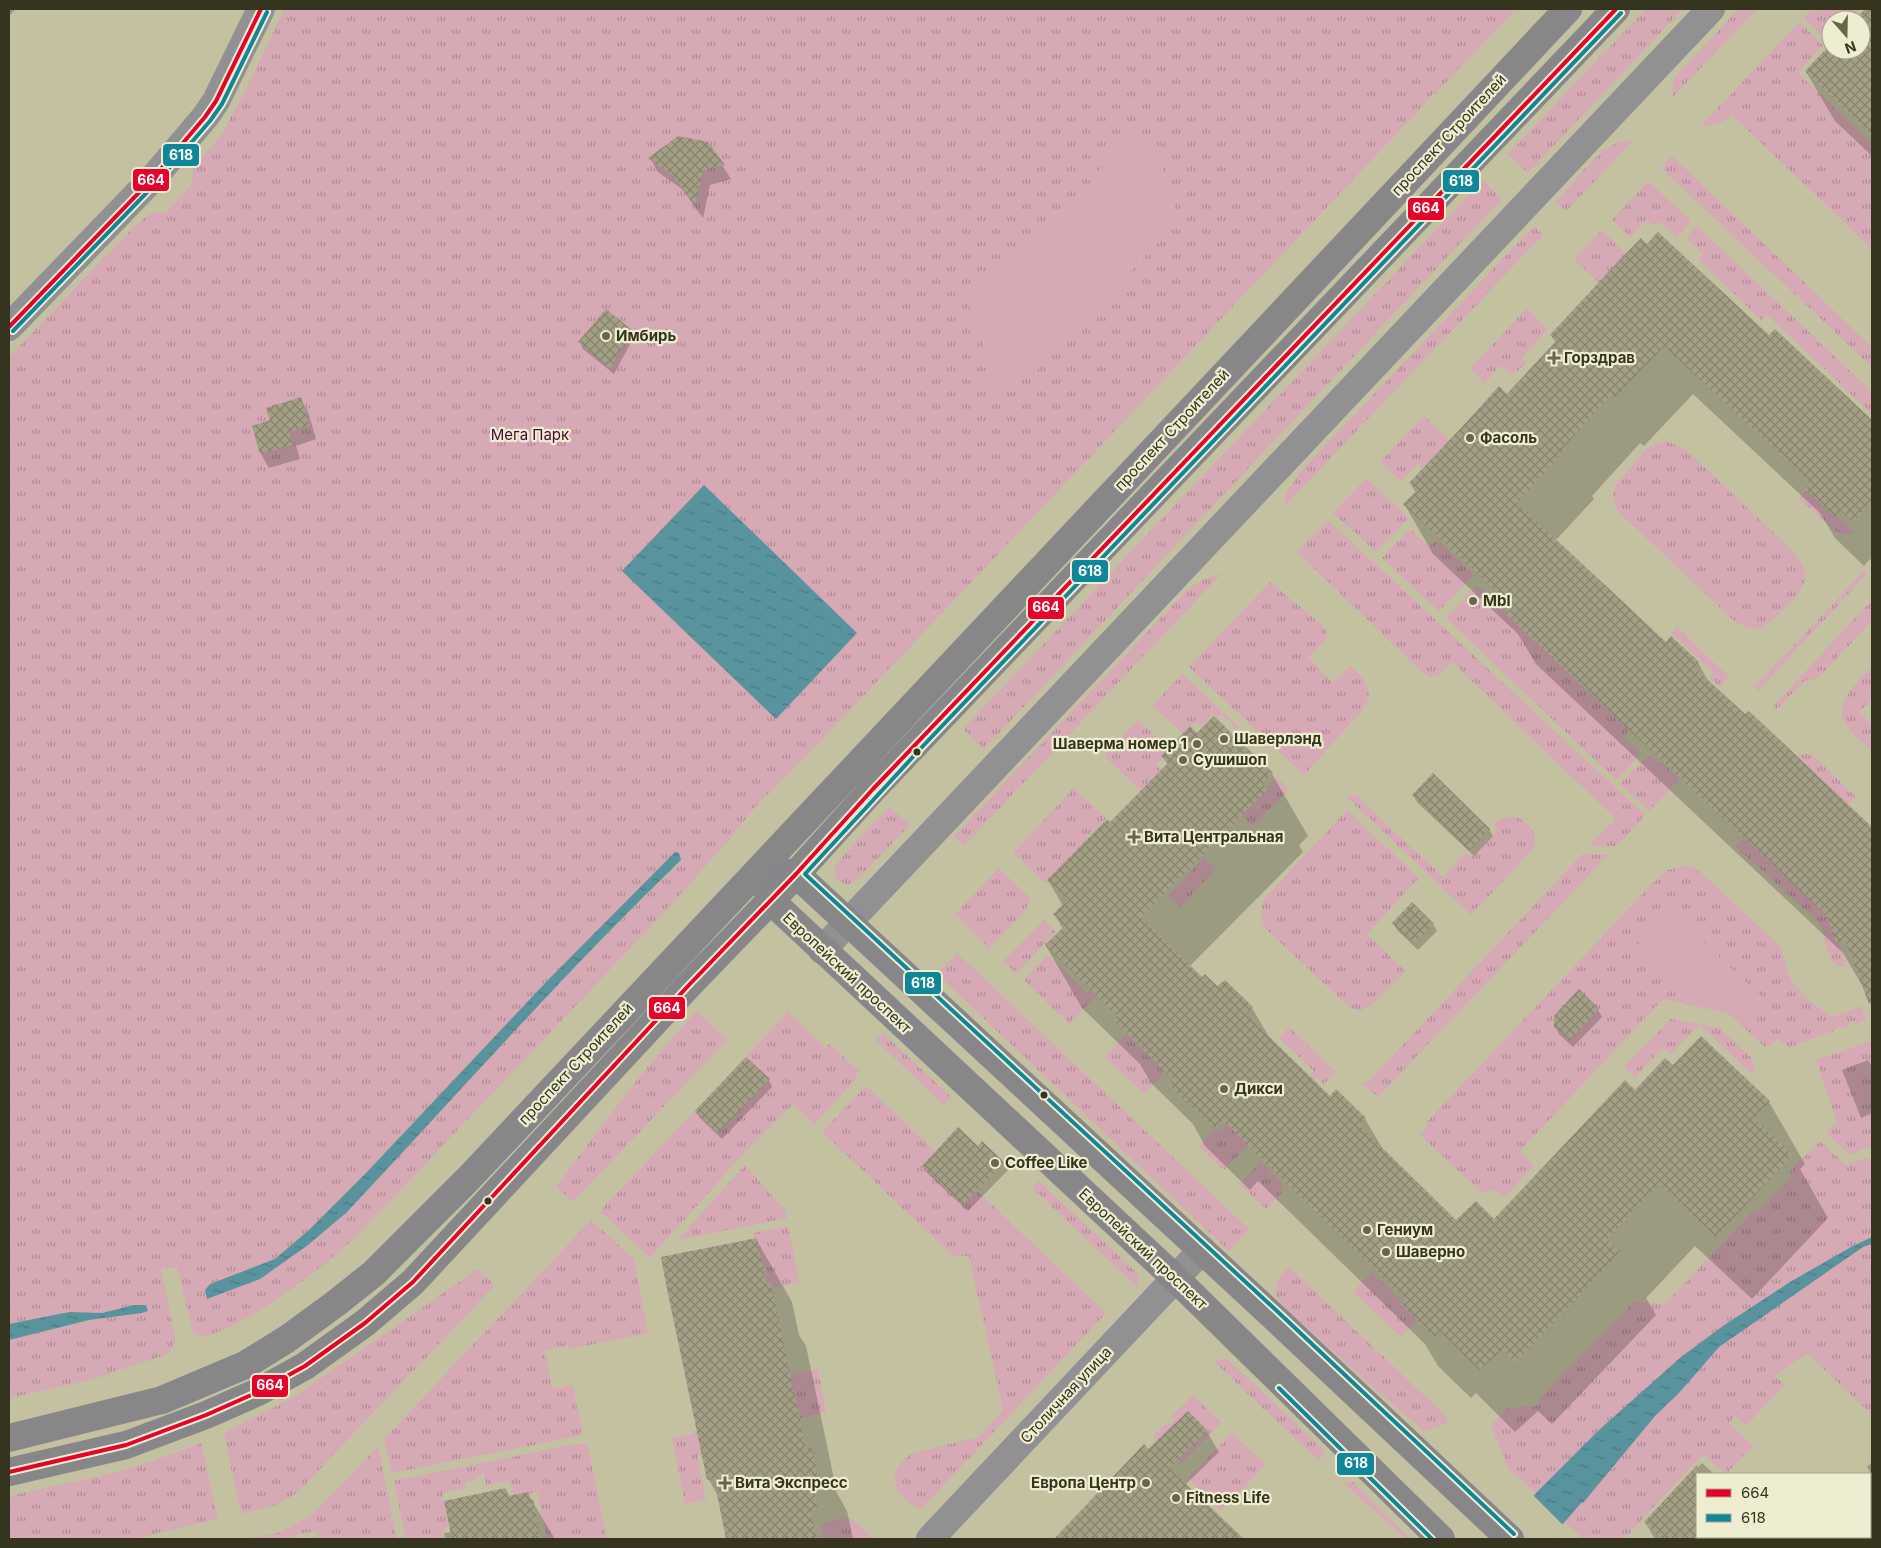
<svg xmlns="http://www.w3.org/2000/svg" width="1881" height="1548" font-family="Inter,sans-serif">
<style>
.grass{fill:url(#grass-tufts);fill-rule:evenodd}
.pitch{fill:#d6a9b5}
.water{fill:url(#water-ripples)}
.pier{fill:#c3c1a2}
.shadow{fill:#0003}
.building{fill:url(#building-cross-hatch)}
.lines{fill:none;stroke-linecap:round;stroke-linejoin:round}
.street{stroke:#919194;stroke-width:28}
.secondary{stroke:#878689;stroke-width:28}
.bus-1-casing{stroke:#eeedd1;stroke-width:8}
.bus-2-casing{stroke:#eeedd1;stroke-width:8}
.bus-1{stroke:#e4002b;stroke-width:4}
.bus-2{stroke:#108699;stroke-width:4}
.poi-dot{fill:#67654c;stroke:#eeedd1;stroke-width:2}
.bus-dot{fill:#36341e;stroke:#eeedd1;stroke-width:2}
.labels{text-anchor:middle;stroke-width:4.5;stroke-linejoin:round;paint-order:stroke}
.street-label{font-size:15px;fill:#36341e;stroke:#eeedd1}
.poi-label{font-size:15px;font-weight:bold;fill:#36341e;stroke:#eeedd1;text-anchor:start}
.park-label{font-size:15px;fill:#4a0936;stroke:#eeedd1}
.line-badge{stroke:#eeedd1;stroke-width:2}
.badge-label{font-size:14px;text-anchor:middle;font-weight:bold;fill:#fff}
</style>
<defs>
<pattern id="grass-tufts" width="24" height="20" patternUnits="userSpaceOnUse" patternTransform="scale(1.25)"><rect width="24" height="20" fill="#d6a9b5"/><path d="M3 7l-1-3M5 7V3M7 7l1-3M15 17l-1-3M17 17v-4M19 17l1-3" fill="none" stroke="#ae8a93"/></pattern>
<pattern id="water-ripples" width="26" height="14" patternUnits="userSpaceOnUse" patternTransform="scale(1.25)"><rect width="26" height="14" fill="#59939d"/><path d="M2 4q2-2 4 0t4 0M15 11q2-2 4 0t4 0" fill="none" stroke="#4a797f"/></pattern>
<pattern id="building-cross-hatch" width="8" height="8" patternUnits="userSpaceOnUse" patternTransform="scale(1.25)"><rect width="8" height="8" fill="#a49f87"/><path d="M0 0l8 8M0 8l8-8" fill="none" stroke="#86826e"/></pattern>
</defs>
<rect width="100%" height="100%" fill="#c3c1a2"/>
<g class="grass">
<path d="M284,9h1232l-81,85 -1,-1 -12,12 1,1 -610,643 -61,61 -17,23 -76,85 -287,302c-11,11 -21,22 -33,32 -19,17 -125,99 -146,81l-16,-67 -16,3 15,72 -8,13 -78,26 -81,18v-58l80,-20 53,-7 6,-2 -14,-6 -32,8 -33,-1 -60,12v-967l125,-130h1c9,-8 16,-18 30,-14l27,-29 1,-16 33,-39 -1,-1 25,-46zM674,853l7,8c-117,112 -224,234 -335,352l-38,32 -101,54 -2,-9 5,-6 65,-25 35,-30 56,-56 183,-194z"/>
<path d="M1646,9h37l-155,164 -20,-19z"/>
<path d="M1739,9h18l-84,88 -1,-5 2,-14z"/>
<path d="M1812,9h48l-11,11h-18v19l-3,3 -24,-24z"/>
<path d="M1799,22l24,23 -25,28 74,71v105l-140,-134c-9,8 -18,10 -31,11z"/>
<path d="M1623,141h10l-67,70 -10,-9c21,-21 38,-52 67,-61z"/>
<path d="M1672,156l200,191v20l-211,-199z"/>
<path d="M1483,180l19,19 -518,550 -21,-20z"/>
<path d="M1648,181l43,40 -14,16 -18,-16 -5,5 -7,-6 -17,17 -18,-17z"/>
<path d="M1534,226l9,9 -259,272 2,-13 15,-23z"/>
<path d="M1697,226l175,166v22l-105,-99 -6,5 -63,-61 5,-5 -17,-16z"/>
<path d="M1602,230l25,25 -28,28 -25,-24z"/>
<path d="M1526,309l22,20 -26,29 4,5 -13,12 -12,-10 -16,18 -15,-14z"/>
<path d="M1424,416l26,25 -27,28 -6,-5 -16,17 -21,-19z"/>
<path d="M1666,441l19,8 110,104c5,8 11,15 10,25 -2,15 -35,50 -50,51 -8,0 -15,-5 -22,-9l-111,-105c-7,-10 -11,-17 -7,-29l32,-38z"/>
<path d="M1366,478l43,40 -33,34 -43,-39z"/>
<path d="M1807,489l47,43 -7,3 -12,-4 -36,-33z"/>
<path d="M1328,520l317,295 -28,31h-28l27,-27 -164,-157 -10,11 -11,4 -9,-5 -125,-120z"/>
<path d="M1410,529l19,18 8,-7 37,35 -35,36 -57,-53z"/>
<path d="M1865,570l3,3 -110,118 -4,-4z"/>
<path d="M1222,573l-258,273 -10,-10 234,-247 15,-9z"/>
<path d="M1270,582l52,43 4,5 1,8 -19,19 25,26 17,-17c17,14 26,26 11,46l-57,63 -115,-108z"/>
<path d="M1477,585l154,143 -8,9 18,17 -25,26 -170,-162z"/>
<path d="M1872,600v21l-54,57 -14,3 -27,28 -4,-3z"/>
<path d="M1677,627l52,50 -9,10 -11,-10 4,-5 -42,-39z"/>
<path d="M1872,666v33l-13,13 13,13v26c-8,-8 -19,-16 -25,-25 -16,-23 12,-45 25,-60z"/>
<path d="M1182,674l57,53 -2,2 -16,-15 -4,4 -4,-4 -12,12 -5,-5 -12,13 -32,-28z"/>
<path d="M1138,720l32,30 -14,15 5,4 -20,22 -37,-35z"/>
<path d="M1807,754l6,1 43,42 -10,10 -53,-48 6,-4z"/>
<path d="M1649,755l9,8 2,-2 20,18 -31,32 -29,-27z"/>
<path d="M1277,777l12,12 -36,37 -12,-11z"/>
<path d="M1074,788l32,30 -61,65 -32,-30z"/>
<path d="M1356,795l87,82 23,-24 5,5 27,-28 -5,-5c3,-3 6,-6 10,-7 18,-6 37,12 31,30l-63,67 -124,-118z"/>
<path d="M890,807l20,18 -52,54 -9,6c-8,-2 -16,-6 -14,-16 4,-14 43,-49 55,-62z"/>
<path d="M1347,810l72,68 -52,56 38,37 -33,34 -12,6 -11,-4 -84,-79c-5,-11 -5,-19 0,-30z"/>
<path d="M1745,837l83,77 19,53 -10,-1 -6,-6 -12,-38 -84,-76z"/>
<path d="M1582,854l26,1 -230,242 -17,-14 7,-1z"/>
<path d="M1204,858l12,11 -36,38 -12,-11z"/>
<path d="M1685,866h6l7,4 83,77 7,27 5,9 14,16 25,18 29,-11 5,14 -10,4 -1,-3 -6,2 1,2 -9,4 -1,-2 -6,2v2l-45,16 -11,-8 -12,9 -28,-26 23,-24 -127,-49 61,57 -32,-7 -143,152 14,15 -30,31 -8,-7 -14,3 -62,-58 8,-8 -3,-3 228,-241 15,-13z"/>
<path d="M999,868l32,31 -6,12 -36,37 -34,-34z"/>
<path d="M1044,920l12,12 -40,41 -13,-12z"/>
<path d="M957,953l292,276 -20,22 -292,-277z"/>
<path d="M1048,955l39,38 5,-6 6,7 -29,30 -45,-44z"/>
<path d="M697,1011l30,29 -154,162 -17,-15c45,-60 89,-122 141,-176z"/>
<path d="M788,1012l37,36 4,-4 30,27 -4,5 2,2 -43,46 -21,-20 -48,48 -95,106 -50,-47z"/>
<path d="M1671,1019l48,9 35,32 -3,3 5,4 -6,6 -51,-49 -28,30 -8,-7 -28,30 -11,-10z"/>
<path d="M1289,1027l47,45 -12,12 -7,-7 -4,3 -4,-4 5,-5 -35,-33z"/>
<path d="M883,1033l68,64 -7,8 -69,-65z"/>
<path d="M1126,1034l39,38 -21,22 -39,-37z"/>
<path d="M1872,1041v107l-3,-1 -20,8 -23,-22 11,-11 -21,-62z"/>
<path d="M866,1086l240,227 -185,196c-6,-1 -10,-4 -14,-8 -20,-15 -14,-38 7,-48l65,-16 24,-27 -34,-154h-16l-131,-124z"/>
<path d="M1228,1123l21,21 -25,26 -25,-24 17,-17 3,3z"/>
<path d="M1820,1141l26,24 21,-7 5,2v255l-65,-62 -32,23 10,9 -39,41 -11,-10 -6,7 24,23 -27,28 -23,-20 -79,85h-41l-63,-61 -11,-8 -18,-45 16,-17 28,-2 5,-3 -2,-3 96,-98 31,2 88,-93 4,2 35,-37 -3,-4z"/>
<path d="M1261,1162l23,23 -5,5 3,2 -16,17 -27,-25z"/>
<path d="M745,1165l40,45 2,8 -109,22z"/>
<path d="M1039,1181l99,93 1,4 -2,9 -105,-99z"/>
<path d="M591,1220l43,39 14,74 -78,16 -2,-4 -23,6 7,38 20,-4 11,50 -191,38 -8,-34z"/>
<path d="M788,1226l11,56 -30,7 -4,-23 -5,1 -7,-34z"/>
<path d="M1289,1267l160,152 -4,5 -21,7 -56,-48 -84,-76 -9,-12 4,-18z"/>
<path d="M478,1269l17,16 -198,208 -23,13 -33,8 -17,-81 70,-36z"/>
<path d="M1372,1272l48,46 -19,19 -48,-46z"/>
<path d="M1226,1358l99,93 -7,9 -105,-99z"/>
<path d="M818,1369l8,43 -29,7 -10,-44z"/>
<path d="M1193,1395l28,28 -40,40 -28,-27 14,-14 4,2 4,-5 -3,-3z"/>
<path d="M706,1431l5,21 -14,3 9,44 -21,5 -13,-66z"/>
<path d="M1232,1433l34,32 -45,45 -33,-32z"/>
<path d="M201,1443l17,76 -86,20h-123v-43l101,-22 46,-14z"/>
<path d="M576,1444h9l3,4 19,91h-60l-10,-47 -24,5 -4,-17 -23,5 -2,-11 -6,2v3l-13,3 1,6 -24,5 7,35 -7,1 2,10h-38l-12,-58z"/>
<path d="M378,1447l19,92h-79l-2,-8 -23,4 1,4h-45l32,-7 31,-17z"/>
<path d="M1342,1482h11l58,57h-5z"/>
<path d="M849,1517l25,22h-50l-3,-15z"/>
</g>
<g class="pitch">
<path d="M1123,136l40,22 1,34c13,11 14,21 8,36l-138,145 -32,18 -9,-2c-8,-14 -6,-28 -10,-43 -4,-19 -12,-36 -19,-53 39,-25 78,-54 109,-89 18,-21 34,-45 50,-68z"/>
<path d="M1670,911l92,86 -24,25 -10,-9 -33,-7 -61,-57z"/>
</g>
<g class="water">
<path d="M704,485l153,148 -81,86 -154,-148z"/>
<path d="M675,852l4,1 2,7c-117,113 -224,235 -335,353l-38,32 -48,34 -53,20 -2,-9 5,-6 65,-25 35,-30 56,-56 183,-194z"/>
<path d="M1872,1237v7l-9,3 -144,100 -40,46 -24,23 -72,87 -1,-1 -32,37h-56l44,-48 61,-61 82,-73 42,-31 67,-44 61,-35z"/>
<path d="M134,1305h12l2,6 -6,2 -53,7 -80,20v-16l60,-12 33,1z"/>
</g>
<path class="pier" d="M1532,1494l33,33 -11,12h-62z"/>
<g class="shadow">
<path d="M9,9h7l-7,7z"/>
<path d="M1867,9h5v147l-37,-35 -29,-49 25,-26v4h30v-30h-5z"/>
<path d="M708,143l23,36 -21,6 -7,33 -21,-29 -24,-17 -8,-14z"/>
<path d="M631,331l3,6 -20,37 -31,-25 -3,-7z"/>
<path d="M1775,331l97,91v139l-2,-2 -6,7 -29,-28 -15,-25 -127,-119 -49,52 -4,-3 -48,53 2,3 -39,42 111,103 32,19 12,21 162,147v162l-2,-3 -4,2 -23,-39 -307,-289 -18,-30 -85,-80 -28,-49 11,-12 -6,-10 97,-88 49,-52 -4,-7 217,1z"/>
<path d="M300,399l8,13 8,27 -20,7 4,13 -31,9 -8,-14 -8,-28 19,-5z"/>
<path d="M1197,735l75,39 36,62 -9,9 4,7 -113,114 12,12 15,10 8,-7 27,27 19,32 59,58 6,-7 29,28 19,32 72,71 38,-1 141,-129 38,-25 96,35 36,62 -5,5 28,49 -76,81 -57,-53 -49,52 10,17 -104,109 -14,-13 -23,21 -39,-39 -5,5 -33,-32 -13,-22 -167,-163 -8,9 -45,-44 -12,-22 -42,-41 -11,-19 -58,-56 -36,-62 17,-17 -8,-14 8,-9 -15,-26 62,-56 58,-59 -6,-9z"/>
<path d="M1413,795l76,34 4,7 -19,20 -57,-54z"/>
<path d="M1393,923l40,1 4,7 -19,19 -21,-20z"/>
<path d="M1579,991l19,19 4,7 -29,30 -14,-13 -4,-7z"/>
<path d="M1868,1060l4,7v46l-11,5 -19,-48z"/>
<path d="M769,1080l3,7 -50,52 -22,-21 -4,-6z"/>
<path d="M1004,1164l4,6 -40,41 -41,-38 -4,-7z"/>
<path d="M756,1239l36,63 7,33 7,11 31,147 10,18 6,28h-125l-9,-41 -10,-18 -46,-222z"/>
<path d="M1188,1412l19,20 12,20 -34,33 58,54h-188l89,-93 4,4z"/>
<path d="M1872,1462v13l-5,-8z"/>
<path d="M1702,1463l12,11h-17v63h106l3,2h-151l-10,-17z"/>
<path d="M506,1490l4,7 18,-3 27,45h-110l-1,-6 8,-1z"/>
</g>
<g class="building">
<path d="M1865,9h7v126l-67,-64 26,-27v6h30v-30h-7z"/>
<path d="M678,136l30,6 17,23 -22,6 -8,35 -22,-30 -25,-18z"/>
<path d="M1658,232l111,103 6,-6 97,91v81l-19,21 -12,-11 -6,6 -30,-28 6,-6 -147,-137 -49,52 -3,-4 -48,53 2,2 -49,54 149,139 5,-6 28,26 -5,5 51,47 4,-3 123,116v176l-3,1 -24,-64 -9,3 -9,-27 -321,-302 7,-7 -110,-103 14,-14 -8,-7 53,-56 37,-41 8,8 49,-53 -6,-6 63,-68 28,-29 6,6z"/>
<path d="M606,309l26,21 -22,39 -32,-27z"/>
<path d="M301,397l9,29 -21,6 4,13 -33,9 -8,-28 18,-6 -4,-12z"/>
<path d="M1214,716l59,57 -11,11 6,5 -127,128 61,60 3,-3 12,12 8,-6 28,27 -7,7 84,82 6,-7 30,29 -7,7 97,95 20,-19 18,18 131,-139 10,10 30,-32 8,7 28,-29 69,65 -16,17 39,37 -77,82 -57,-53 -52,55 14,13 -106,111 -13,-13 -23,20 -39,-39 -6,6 -34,-33 5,-5 -183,-179 -8,8 -46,-44 5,-5 -60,-59 4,-4 -72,-71 20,-19 -12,-12 14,-14 -20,-20 60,-61 3,3 58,-59 -7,-7 29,-30 7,7z"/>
<path d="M1433,773l57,56 -21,22 -57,-56z"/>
<path d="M1412,902l22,22 -20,20 -22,-21z"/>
<path d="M1579,989l20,20 -30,32 -15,-14v-11z"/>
<path d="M746,1057l24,22 -52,54 -23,-22z"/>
<path d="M958,1127l20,19 4,-5 23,22 -42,42 -41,-39z"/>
<path d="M757,1238l9,46 5,-1 35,166 6,-2 8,43 -6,1 4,18 -7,2 6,28h-91l-12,-60 -7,1 -41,-196 -5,-27z"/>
<path d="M1188,1411l20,20 -39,37 75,71h-190l90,-95 4,5z"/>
<path d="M1697,1465v74h-35l-18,-17z"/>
<path d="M506,1488l2,8 21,-4 1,8 3,-1 8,40h-89l-8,-38z"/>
</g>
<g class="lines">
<g class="street">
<path d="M9,327l145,-150 51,-60 11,-16 45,-92"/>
<path d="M822,950l889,-941"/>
<path d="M930,1539l272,-289"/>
</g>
<g class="secondary">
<path d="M779,872l17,2 478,443 236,222"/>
<path d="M765,883l6,18 405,378 265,260"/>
<path d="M9,1438l153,-38 83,-35 42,-26 48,-35 39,-31 94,-94 1100,-1170"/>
<path d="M9,1472l117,-27 80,-30 52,-23 47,-26 60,-43 48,-41 275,-296 108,-112 77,-85 743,-780"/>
</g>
<g class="bus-1-casing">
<g id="bus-1">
<path d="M9,327l145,-150 51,-60 11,-16 45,-92"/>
<path d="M9,1472l117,-27 80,-30 52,-23 47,-26 60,-43 48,-41 275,-296 108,-112 77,-85 743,-780"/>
</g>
</g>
<g class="bus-2-casing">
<g id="bus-2">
<path d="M13,331l145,-150 52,-60 12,-17 45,-92"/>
<path d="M1279,1388l153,151"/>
<path d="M1514,1534l-236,-222 -473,-438 118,-128 698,-733"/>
</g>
</g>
<use href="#bus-1" class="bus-1"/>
<use href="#bus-2" class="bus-2"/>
</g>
<g class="poi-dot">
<circle cx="606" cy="336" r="5"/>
<path d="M1551.5 350.5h5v5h5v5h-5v5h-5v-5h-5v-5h5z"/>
<circle cx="1470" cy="438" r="5"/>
<circle cx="1473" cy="601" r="5"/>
<circle cx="1224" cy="739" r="5"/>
<circle cx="1197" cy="744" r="5"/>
<circle cx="1183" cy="760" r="5"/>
<path d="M1131.5 829.5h5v5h5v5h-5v5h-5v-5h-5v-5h5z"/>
<circle cx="1224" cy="1089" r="5"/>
<circle cx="995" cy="1163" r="5"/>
<circle cx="1367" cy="1230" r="5"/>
<circle cx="1386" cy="1252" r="5"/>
<path d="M722.5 1475.5h5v5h5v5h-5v5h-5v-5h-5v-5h5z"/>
<circle cx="1146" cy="1483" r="5"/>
<circle cx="1176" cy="1498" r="5"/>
</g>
<g class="bus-dot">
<circle cx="917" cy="752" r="4.5"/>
<circle cx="1044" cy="1095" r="4.5"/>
<circle cx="488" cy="1201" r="4.5"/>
</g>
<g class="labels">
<g class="street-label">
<text transform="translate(1449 135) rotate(-47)" y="5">проспект Строителей</text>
<text transform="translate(1172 430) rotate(-47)" y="5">проспект Строителей</text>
<text transform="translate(847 973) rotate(43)" y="5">Европейский проспект</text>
<text transform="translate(576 1064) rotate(-47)" y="5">проспект Строителей</text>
<text transform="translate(1143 1249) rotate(43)" y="5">Европейский проспект</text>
<text transform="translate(1066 1395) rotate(-47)" y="5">Столичная улица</text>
</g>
<g class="poi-label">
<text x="616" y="341">Имбирь</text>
<text x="1564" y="363">Горздрав</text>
<text x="1480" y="443">Фасоль</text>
<text x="1483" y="606">Mbl</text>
<text x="1234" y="744">Шаверлэнд</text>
<text x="1187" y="749" text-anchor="end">Шаверма номер 1</text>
<text x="1193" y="765">Сушишоп</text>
<text x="1144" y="842">Вита Центральная</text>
<text x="1234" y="1094">Дикси</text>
<text x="1005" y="1168">Coffee Like</text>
<text x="1377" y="1235">Гениум</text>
<text x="1396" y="1257">Шаверно</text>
<text x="735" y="1488">Вита Экспресс</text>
<text x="1136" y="1488" text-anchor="end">Европа Центр</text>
<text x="1186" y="1503">Fitness Life</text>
</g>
<g class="park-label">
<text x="530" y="440">Мега Парк</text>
</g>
</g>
<g class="line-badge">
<rect x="162" y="143" width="38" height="24" rx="5" fill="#108699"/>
<rect x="132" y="168" width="38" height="24" rx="5" fill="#e4002b"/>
<rect x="1442" y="169" width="38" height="24" rx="5" fill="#108699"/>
<rect x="1407" y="197" width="38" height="24" rx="5" fill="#e4002b"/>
<rect x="1071" y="559" width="38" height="24" rx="5" fill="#108699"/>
<rect x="1027" y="596" width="38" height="24" rx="5" fill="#e4002b"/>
<rect x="904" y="971" width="38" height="24" rx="5" fill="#108699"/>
<rect x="648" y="996" width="38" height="24" rx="5" fill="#e4002b"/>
<rect x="251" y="1374" width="38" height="24" rx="5" fill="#e4002b"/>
<rect x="1336" y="1452" width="39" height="24" rx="5" fill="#108699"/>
</g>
<g class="badge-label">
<text x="181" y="160">618</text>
<text x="151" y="185">664</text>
<text x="1461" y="186">618</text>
<text x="1426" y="213">664</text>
<text x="1090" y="576">618</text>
<text x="1046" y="612">664</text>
<text x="923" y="988">618</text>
<text x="667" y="1013">664</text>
<text x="270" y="1390">664</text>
<text x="1356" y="1468">618</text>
</g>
<rect width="1881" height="1548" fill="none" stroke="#36341e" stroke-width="20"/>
<rect x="1696" y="1473" width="175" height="65" fill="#eeedd1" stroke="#a4a389"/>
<rect x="1706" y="1489" width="25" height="8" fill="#e4002b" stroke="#a4a389"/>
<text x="1741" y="1498" font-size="15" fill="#36341e">664</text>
<rect x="1706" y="1514" width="25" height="8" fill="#108699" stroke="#a4a389"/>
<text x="1741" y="1523" font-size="15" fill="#36341e">618</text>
<g transform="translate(1846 35) rotate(160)"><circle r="24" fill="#eeedd1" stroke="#a4a389"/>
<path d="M0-4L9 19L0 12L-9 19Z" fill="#67654c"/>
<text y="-8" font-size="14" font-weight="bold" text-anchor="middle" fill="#36341e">N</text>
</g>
</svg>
